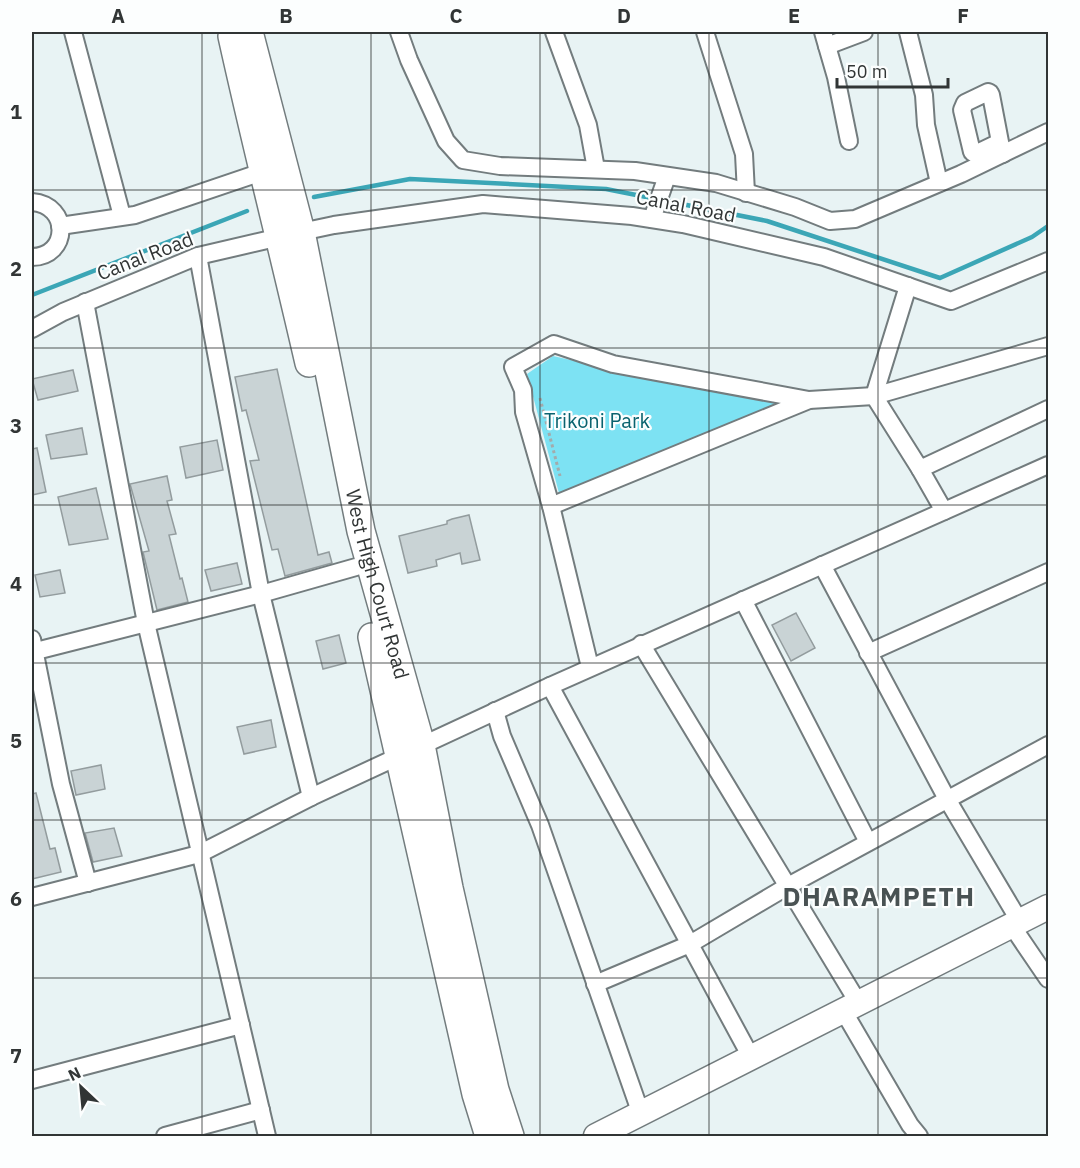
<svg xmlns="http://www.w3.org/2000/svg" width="1080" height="1168" font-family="'IBM Plex Sans',sans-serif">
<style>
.green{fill:#7de2f3}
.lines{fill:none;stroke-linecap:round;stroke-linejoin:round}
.stream{stroke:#3ba6b6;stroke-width:4.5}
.building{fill:#c9d3d5;stroke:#939c9e;stroke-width:1.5}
.street-casing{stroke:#737c7e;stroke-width:20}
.secondary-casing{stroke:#737c7e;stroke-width:27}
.primary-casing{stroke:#737c7e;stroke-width:30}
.path{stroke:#a3abac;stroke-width:3;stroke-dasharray:3 3;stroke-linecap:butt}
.street{stroke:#fff;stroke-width:16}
.secondary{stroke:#fff;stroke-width:24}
.primary{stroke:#fff;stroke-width:27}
.grid{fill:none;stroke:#313535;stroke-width:1.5;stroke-opacity:0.55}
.labels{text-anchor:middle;stroke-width:4.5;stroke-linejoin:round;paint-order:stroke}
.street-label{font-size:20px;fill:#313535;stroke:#fcfefe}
.park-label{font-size:20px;fill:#0a636f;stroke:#fcfefe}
.district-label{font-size:26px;font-weight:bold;letter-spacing:1.5px;fill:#495253;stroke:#fcfefe}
.neatline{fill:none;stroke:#313535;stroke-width:2}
.grid-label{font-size:20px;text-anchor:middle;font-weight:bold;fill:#313535}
</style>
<rect width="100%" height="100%" fill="#e8f3f4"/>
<path class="green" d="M553,356l71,16 171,34 -236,87 -32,-119z"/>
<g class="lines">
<g class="stream">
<path d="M314,197l96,-18 196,10 161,32 173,57 92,-41 16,-11"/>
<path d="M32,295l215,-84"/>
</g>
</g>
<g class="building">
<path d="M277,369l41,186 11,-3 3,11 -47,13 -7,-27 -6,1 -22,-89 9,-1 -13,-50 -4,1 -7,-34z"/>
<path d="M73,370l5,21 -40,9 -6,-21z"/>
<path d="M82,428l5,26 -36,5 -5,-24z"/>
<path d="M217,440l6,30 -37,8 -6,-31z"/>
<path d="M37,448l9,44 -14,3v-46z"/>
<path d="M167,476l5,24 -5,1 9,33 -7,1 11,44 2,-1 6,24 -31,8 -14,-58 6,-1 -19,-67z"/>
<path d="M96,488l12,51 -39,6 -11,-48z"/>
<path d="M469,515l11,45 -18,4 -2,-11 -24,7 1,6 -29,7 -9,-37 48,-12v-3l5,-2z"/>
<path d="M237,563l5,21 -31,7 -6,-21z"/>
<path d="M60,570l5,23 -25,4 -5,-22z"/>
<path d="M796,613l19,35 -24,13 -19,-36z"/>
<path d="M339,635l7,28 -23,6 -7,-28z"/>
<path d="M271,720l5,27 -32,7 -7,-27z"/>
<path d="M101,765l4,24 -29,6 -5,-24z"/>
<path d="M36,793l14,56 5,-1 6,24 -29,7v-85z"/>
<path d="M114,828l8,28 -29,6 -8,-29z"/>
</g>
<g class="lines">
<g class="street-casing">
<g id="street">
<path d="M73,32l49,184"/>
<path d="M399,32l10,28 37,81 17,19 37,6 135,5 81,12 79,24 35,14 25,-2 106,-45 87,-42"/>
<path d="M554,32l34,93 8,44"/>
<path d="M705,32l39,122 2,39"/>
<path d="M823,32l4,14 37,-14"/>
<path d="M908,32l16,63 2,30 13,58"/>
<path d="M827,46l9,31 13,64"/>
<path d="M1000,142l-25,12 -3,-2 -10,-42 3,-7 23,-11 2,1 1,2 9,47 3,12"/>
<path d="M32,202c39,3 37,55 0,55"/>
<path d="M652,219l15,-43"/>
<path d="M60,226l75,-11 127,-43"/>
<path d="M301,232l33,-7 149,-21 149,12 51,8 141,33 127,44 97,-40"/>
<path d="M198,256l63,338 50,203"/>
<path d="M908,286l-34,110 46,73 128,-60"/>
<path d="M85,302l61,321 121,513"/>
<path d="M32,329l31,-17 135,-56 82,-19"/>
<path d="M920,469l24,42"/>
<path d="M551,506l258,-106 65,-4 174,-50"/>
<path d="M822,565l125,234 73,123"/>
<path d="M743,600l125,242"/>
<path d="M32,639l29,145 27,99"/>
<path d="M641,644l218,360"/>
<path d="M32,652l229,-58 95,-27"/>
<path d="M868,653l180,-81"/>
<path d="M590,667l-39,-161 -27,-94 -1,-22 -10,-23 41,-23 59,20 196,36"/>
<path d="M550,686l202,373"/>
<path d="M495,711l7,25 38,89 101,289"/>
<path d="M32,897l167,-43 112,-57 239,-111 498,-221"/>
<path d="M1012,926l36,53"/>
<path d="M595,984l95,-40 98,-58 260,-141"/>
<path d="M844,1012l66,113 9,11"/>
<path d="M32,1080l209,-55"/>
<path d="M165,1136l96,-26"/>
</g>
</g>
<g class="secondary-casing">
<path id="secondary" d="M596,1136l452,-229"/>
</g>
<g class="primary-casing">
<g id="primary">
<path id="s1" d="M249,32l52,200 60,299 60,214 28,143 46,202 15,46"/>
<path d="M232,36c24,109 52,218 77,327"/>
<path d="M372,637l104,457 13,42"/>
</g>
</g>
<path class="path" d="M540,398l20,78"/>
<use href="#street" class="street"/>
<use href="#secondary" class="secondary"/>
<use href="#primary" class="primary"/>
</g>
<path class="grid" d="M202,32v1104M371,32v1104M540,32v1104M709,32v1104M878,32v1104M32,190h1016M32,348h1016M32,505h1016M32,663h1016M32,820h1016M32,978h1016"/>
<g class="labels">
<g class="street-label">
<text transform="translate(686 206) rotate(11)" y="7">Canal Road</text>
<text transform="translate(145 256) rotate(-21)" y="7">Canal Road</text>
<text dy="7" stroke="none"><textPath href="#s1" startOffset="567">West High Court Road</textPath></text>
</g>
<g class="park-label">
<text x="597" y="428">Trikoni Park</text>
</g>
<g class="district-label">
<text x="879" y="906">DHARAMPETH</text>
</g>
</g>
<rect width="1080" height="1168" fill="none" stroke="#fcfefe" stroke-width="66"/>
<g transform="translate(81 1087) rotate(334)" stroke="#fcfefe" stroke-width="4.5" paint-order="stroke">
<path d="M0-4.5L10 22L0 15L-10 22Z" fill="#313535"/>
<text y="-9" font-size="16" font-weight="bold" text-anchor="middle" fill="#313535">N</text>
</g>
<path d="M837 78v9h111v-9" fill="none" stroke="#313535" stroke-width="3"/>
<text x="846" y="78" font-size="18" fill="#313535" stroke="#fcfefe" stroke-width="4.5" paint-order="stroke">50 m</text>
<rect x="33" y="33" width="1014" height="1102" class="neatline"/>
<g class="grid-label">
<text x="118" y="23">A</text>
<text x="286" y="23">B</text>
<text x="456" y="23">C</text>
<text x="624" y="23">D</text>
<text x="794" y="23">E</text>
<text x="963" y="23">F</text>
<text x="16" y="119">1</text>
<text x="16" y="276">2</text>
<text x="16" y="433">3</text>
<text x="16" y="591">4</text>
<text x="16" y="748">5</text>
<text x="16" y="906">6</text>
<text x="16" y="1063">7</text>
</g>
</svg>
